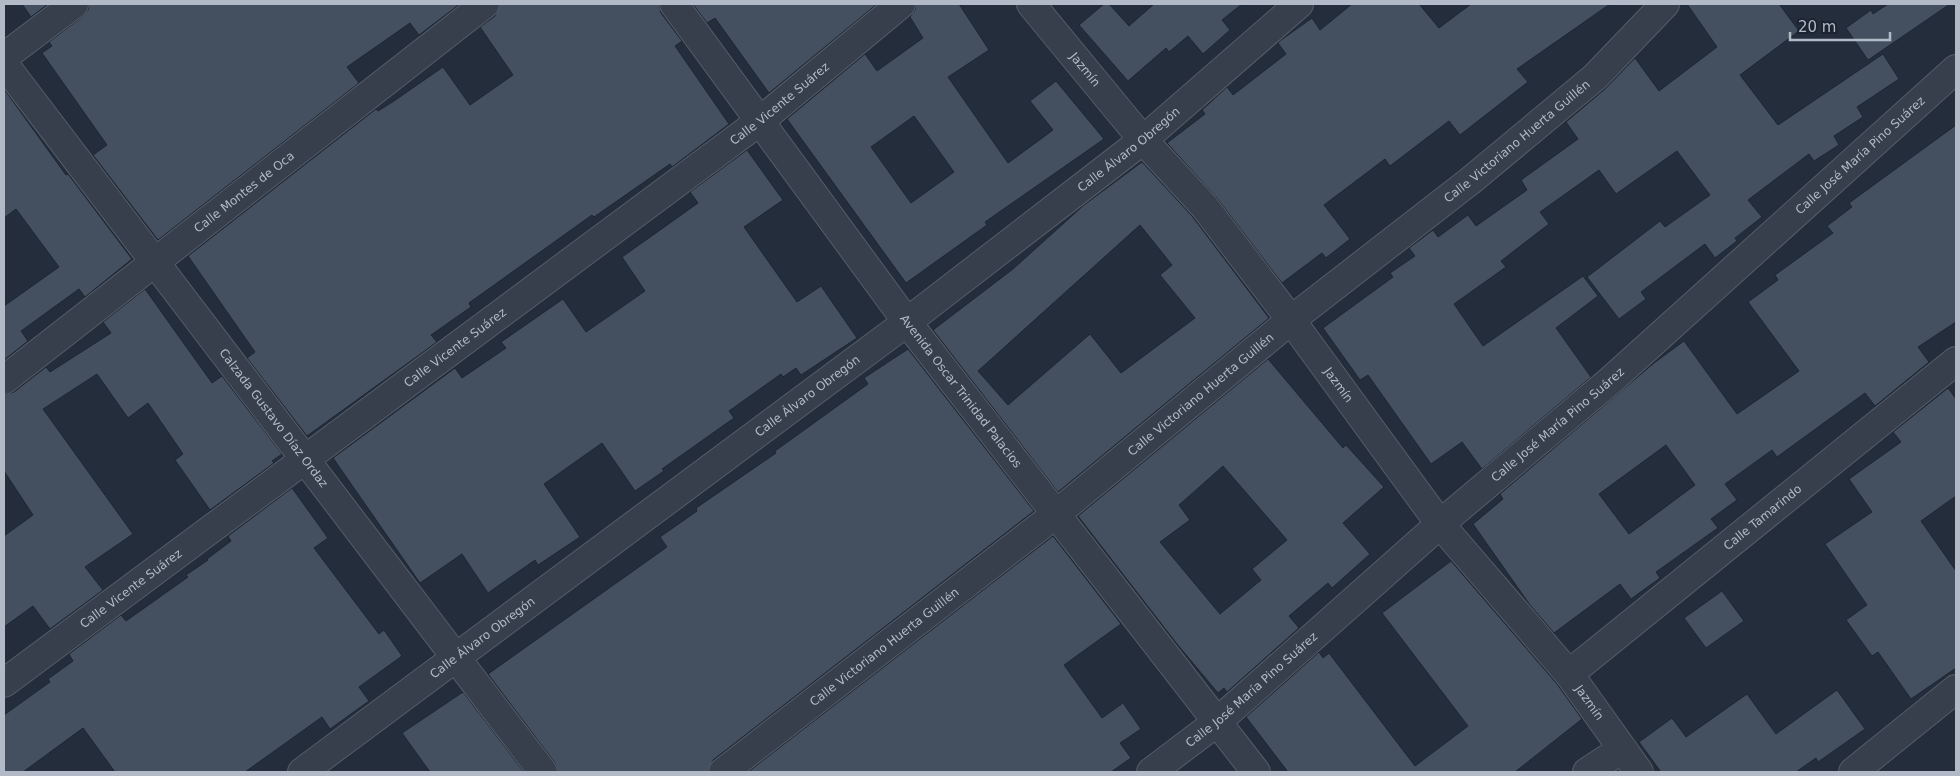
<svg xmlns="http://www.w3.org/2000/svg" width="1960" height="776" font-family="'DejaVu Sans',sans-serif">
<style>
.building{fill:#445060;stroke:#1e2632;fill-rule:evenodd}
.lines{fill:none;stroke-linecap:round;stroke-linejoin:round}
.minor-casing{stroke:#555d69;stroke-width:30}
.minor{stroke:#363f4b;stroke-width:28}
.labels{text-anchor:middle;stroke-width:4.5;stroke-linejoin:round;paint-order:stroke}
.street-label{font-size:12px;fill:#b2bac7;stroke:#1c2430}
</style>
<rect width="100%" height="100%" fill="#232d3b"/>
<g class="building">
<path d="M22,4h26l-17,13z"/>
<path d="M89,4h371l-41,31 -9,-12 -63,44 12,16 -201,157 -65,-85 14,-10 -65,-92 10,-7 -3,-4 34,-26 5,-6z"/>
<path d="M500,4h159l2,9 21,28 -7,5 54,78 -57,43 -2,-3 -76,53 -2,-2 -123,88 2,4 -40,28 6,7 -130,94 -60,-78 8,-6 -67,-96 188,-147 2,2 16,-10 49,-34 27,38 43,-30 -33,-48 15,-11z"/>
<path d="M693,4h184l-108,89 -54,-75 -8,5z"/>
<path d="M916,4h43l30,46 -41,27 60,86 45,-33 -23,-29 26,-20 48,58 -119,83 2,3 -81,58 -119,-164 78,-65 12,17 46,-33 -13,-21 5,-7zM914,116l40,56 -43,31 -40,-56z"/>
<path d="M1104,4h5l20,22 25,-22h88l-20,16 8,10 -27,24 -15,-18 -19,16 -3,-4 -38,33 -49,-56z"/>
<path d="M1352,4h67l20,24 32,-24h139l-93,65 11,13 -68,53 -11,-14 -59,45 -5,-7 -61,46 26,34 -24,19 -4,-5 -40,30 -66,-86 -49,-54 38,-29 -3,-4 25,-23 6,8 53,-41 -8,-11 3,-3 31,-22 8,12z"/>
<path d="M1687,4h92l20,27 -59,44 38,50 105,-71 16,25 -42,28 6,10 -29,19 5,9 -25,16 -5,-7 -61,46 14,17 -27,21 2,3 -22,17 -10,-14 -64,48 5,7 -27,20 -32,-42 73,-56 5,6 45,-32 -33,-44 -61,43 -17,-24 -59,42 9,12 -48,37 5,6 -52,37 29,42 100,-70 15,20 -42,32 35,49 -109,92 -20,-27 -31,22 -63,-89 -8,5 -37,-52 70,-51 -3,-4 25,-17 -6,-8 24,-18 5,7 30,-22 8,11 51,-36 -6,-10 57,-41 -12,-17 39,-33 30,-31 24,33 58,-44z"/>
<path d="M1888,4h62l-82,56 -22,-32 25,-18 2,4z"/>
<path d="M4,89l62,86 2,-1 64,85 -47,38 -6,-8 -58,42 7,10 -24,19v-54l55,-39 -43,-58 -12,9z"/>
<path d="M1956,125v197l-38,25 11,15 -54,44 -10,-13 -88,64 -5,-7 -47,34 12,16 -26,19 7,9 -62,44 4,6 -29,21 -11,-15 -66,49 -24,-28 -57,-81 30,-25 -3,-5 154,-131 30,-22 53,73 62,-43 -51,-69 30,-22 -3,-5 58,-42 -6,-7 25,-19 -3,-4zM1666,445l29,40 -66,49 -30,-40z"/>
<path d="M747,150l36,50 -39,27 53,75 24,-16 36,52 -56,37 -5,-7 -13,9 -2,-3 -52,37 5,7 -72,51 2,2 -29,20 -33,-48 -58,41 36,53 -42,28 -3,-5 -47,33 -26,-39 -42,29 -87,-125 122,-90 7,10 44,-30 -5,-6 62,-43 23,33 59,-41 -23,-34 76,-54 -8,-11z"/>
<path d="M1142,162l50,54 77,102 -211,174 -125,-162 80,-61 71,-64zM1140,225l32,40 -12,10 35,43 -74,55 -31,-39 -82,71 -30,-34z"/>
<path d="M145,289l67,94 10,-7 60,78 -10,7 2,2 -64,47 -35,-50 8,-6 -35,-51 -20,15 -31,-44 -54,35 90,125 -48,33 18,23 -53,39 -17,-23 -29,21v-91l29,-21 -29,-44v-76l10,-3 32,-25 4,5 61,-39 -8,-11z"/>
<path d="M908,349l126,162 -321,249 -5,12h-150l-3,-9 -67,-89 179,-127 -7,-10 37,-26 -1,-3 80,-55 -1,-2 93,-67 -4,-6z"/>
<path d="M1268,359l75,89 3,-3 38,42 -41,36 27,31 -38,34 -4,-5 -39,33 10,12 -72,64 -3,-4 -6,5 -41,-49 -99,-128zM1223,466l64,74 -35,29 9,11 -41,34 -60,-72 30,-22 -11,-15z"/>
<path d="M1948,388l8,11v97l-35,25 35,50v97l-45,31 -33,-47 -6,4 -26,-36 21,-15 -42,-61 47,-32 -23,-33 52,-37 -8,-10z"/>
<path d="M292,488l36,50 -14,10 65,86 5,-4 18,26 -43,31 10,14 -39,28 -8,-12 -77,55h-130l-32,-44 -60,44h-19v-57l46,-33 -2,-3 25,-18 -4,-7 52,-39 5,6 62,-44 -2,-2 22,-15 -1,-1 24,-18 -3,-5z"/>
<path d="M1053,536l68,88 -57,41 38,53 21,-15 18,26 -21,14 11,15 -20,14h-363z"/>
<path d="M1451,561l106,123 25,35 -67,53h-227l-42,-55 73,-65 4,6 6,-5 86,113 53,-40 -86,-113z"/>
<path d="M1722,591l22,30 -38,27 -22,-30z"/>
<path d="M1837,690l28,39 -47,33 -2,-4 -20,14h-135l-22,-30 33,-24 14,19 61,-43 29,40z"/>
<path d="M463,692l61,80h-94l-28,-39z"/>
</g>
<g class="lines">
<g class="minor-casing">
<g id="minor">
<path id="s1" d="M674,4l233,318 349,450"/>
<path id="s2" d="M1031,4l112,136 61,66 87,114 149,204 129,150 70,98"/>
<path d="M4,57l70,-53"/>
<path id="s3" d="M4,64l539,708"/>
<path id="s4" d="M4,380l481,-376"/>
<path id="s5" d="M1569,674l387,-313"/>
<path id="s6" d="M4,683l756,-562 141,-117"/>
<path id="s7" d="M302,772l605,-450 236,-182 156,-136"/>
<path id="s8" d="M723,772l333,-258 235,-194 179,-139 125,-104 70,-73"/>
<path id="s9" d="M1151,772l66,-50 223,-198 171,-144 345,-311"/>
<path d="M1587,772l35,-23"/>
<path d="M1853,772l103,-83"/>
</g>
</g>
<use href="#minor" class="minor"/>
</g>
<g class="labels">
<g class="street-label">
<text dy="4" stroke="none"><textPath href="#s2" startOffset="85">Jazmín</textPath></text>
<text dy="4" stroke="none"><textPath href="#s6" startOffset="968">Calle Vicente Suárez</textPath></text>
<text dy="4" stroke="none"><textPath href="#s8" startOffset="1014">Calle Victoriano Huerta Guillén</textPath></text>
<text dy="4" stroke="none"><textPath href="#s7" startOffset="1035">Calle Álvaro Obregón</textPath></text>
<text dy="4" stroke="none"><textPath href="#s9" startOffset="940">Calle José María Pino Suárez</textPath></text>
<text dy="4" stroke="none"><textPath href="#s4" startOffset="305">Calle Montes de Oca</textPath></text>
<text dy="4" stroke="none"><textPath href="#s6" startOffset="562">Calle Vicente Suárez</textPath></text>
<text dy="4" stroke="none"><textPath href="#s2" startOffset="490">Jazmín</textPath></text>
<text dy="4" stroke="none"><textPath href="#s1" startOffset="482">Avenida Oscar Trinidad Palacios</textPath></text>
<text dy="4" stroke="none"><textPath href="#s8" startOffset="609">Calle Victoriano Huerta Guillén</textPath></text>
<text dy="4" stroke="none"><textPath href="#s7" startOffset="630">Calle Álvaro Obregón</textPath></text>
<text dy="4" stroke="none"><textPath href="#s3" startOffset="445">Calzada Gustavo Díaz Ordaz</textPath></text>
<text dy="4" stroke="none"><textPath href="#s9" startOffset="535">Calle José María Pino Suárez</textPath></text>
<text dy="4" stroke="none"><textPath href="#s5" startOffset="249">Calle Tamarindo</textPath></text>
<text dy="4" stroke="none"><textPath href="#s6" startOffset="158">Calle Vicente Suárez</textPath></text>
<text dy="4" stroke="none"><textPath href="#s7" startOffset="225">Calle Álvaro Obregón</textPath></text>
<text dy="4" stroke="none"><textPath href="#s8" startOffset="204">Calle Victoriano Huerta Guillén</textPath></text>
<text dy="4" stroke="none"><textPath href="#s9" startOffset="130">Calle José María Pino Suárez</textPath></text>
<text dy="4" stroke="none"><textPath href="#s2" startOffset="895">Jazmín</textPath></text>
</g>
</g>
<rect width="1960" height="776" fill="none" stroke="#b2bac7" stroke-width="10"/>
<path d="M1790 32v8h100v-8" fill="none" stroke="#b2bac7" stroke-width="2.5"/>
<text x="1798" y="32" font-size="15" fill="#b2bac7" stroke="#1c2430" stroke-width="4" paint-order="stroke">20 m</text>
</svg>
